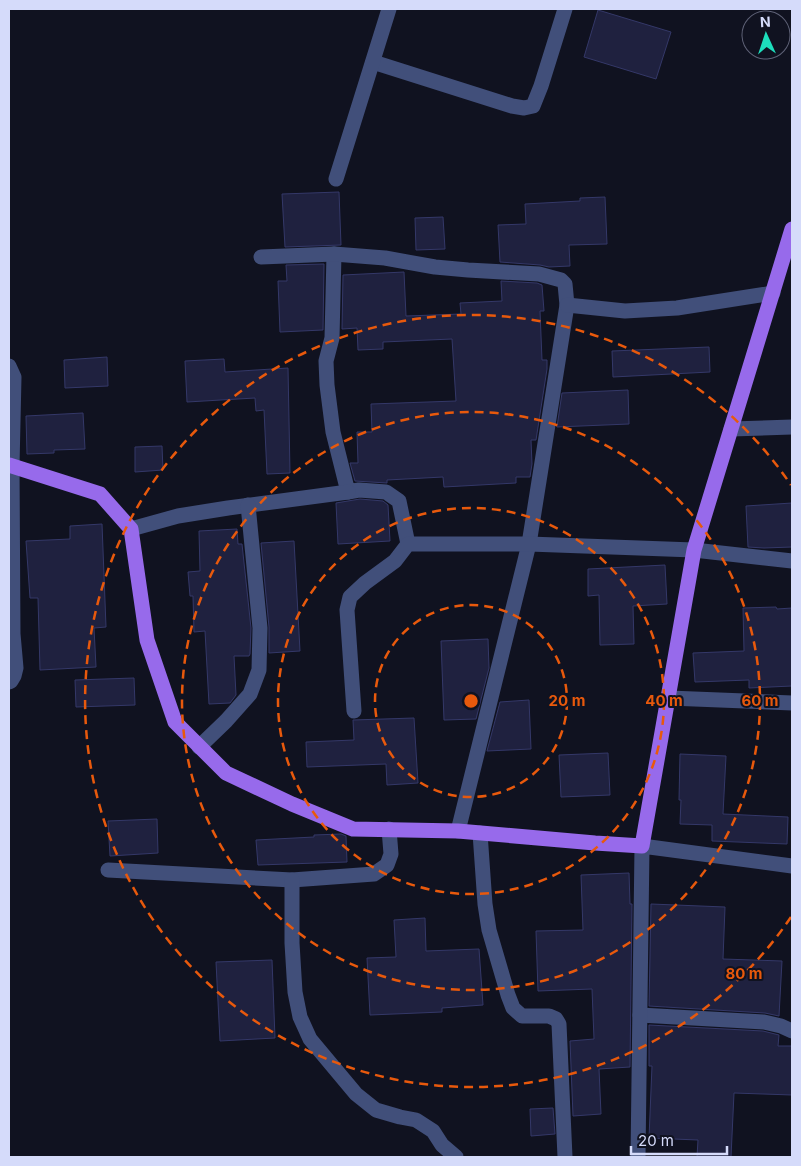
<svg xmlns="http://www.w3.org/2000/svg" width="801" height="1166" font-family="Inter,sans-serif">
<style>
.building{fill:#1f213f;stroke:#343868}
.lines{fill:none;stroke-linecap:round;stroke-linejoin:round}
.minor{stroke:#414f7a;stroke-width:15}
.major{stroke:#976aeb;stroke-width:15}
.ring{fill:none;stroke:#e8590c;stroke-width:2.5;stroke-dasharray:9 6}
.centre{fill:#e8590c;stroke:#101220;stroke-width:2.5}
.ring-label{font-size:15px;text-anchor:middle;font-weight:bold;fill:#e8590c;stroke:#101220;stroke-width:4;stroke-linejoin:round;paint-order:stroke}
</style>
<rect width="100%" height="100%" fill="#101220"/>
<g class="building">
<path d="M598,10l73,22 -15,47 -72,-22z"/>
<path d="M339,192l2,53 -56,2 -3,-53z"/>
<path d="M605,197l2,47 -38,1 1,21 -21,1 -9,-2 -40,-3 -2,-37 28,-1 -1,-20 55,-3v-3z"/>
<path d="M443,217l2,32 -29,1 -1,-32z"/>
<path d="M324,264l-1,66 -43,2 -2,-51h9l-1,-16z"/>
<path d="M404,272l2,44 55,-2 -1,-11 42,-2 -1,-20 36,2 5,2 2,26h-4l2,49h5v9l-11,71h-5l1,24 -2,13h-14v6l-72,4 -1,-10 -56,3v3l-32,-2 -5,-18h8l-1,-31h15l-1,-28 85,-3 -4,-62 -69,3v7l-25,1 -1,-22 -15,1 1,-54z"/>
<path d="M709,347l1,25 -97,5 -1,-26z"/>
<path d="M107,357l1,29 -43,2 -1,-28z"/>
<path d="M224,359l1,13 63,-4 2,105 -23,1 -3,-64 -8,1 -1,-13 -68,4 -2,-41z"/>
<path d="M628,390l1,34 -72,3 5,-34z"/>
<path d="M83,413l2,36 -31,1v3l-27,1 -1,-38z"/>
<path d="M162,446l1,24 -28,2v-25z"/>
<path d="M360,499l23,2 5,4 2,36 -52,3 -2,-41z"/>
<path d="M792,503v44l-28,1 -16,-1 -2,-41z"/>
<path d="M102,524l4,103 -12,1 2,39 -56,3 -2,-72h-8l-4,-57 44,-2v-13z"/>
<path d="M237,529l1,15h4l9,84 -1,26 -1,2h-15l2,39 -6,8 -21,1 -4,-73 -11,1 -1,-36h-3l-2,-24 12,-1 -1,-40z"/>
<path d="M294,541l6,110 -31,2v-26l-8,-84z"/>
<path d="M665,565l2,39 -34,2 1,38 -34,1 -1,-50 -11,1v-27z"/>
<path d="M776,607l1,2 15,-1v78l-43,2v-8l-54,2 -2,-29 51,-2 -1,-43z"/>
<path d="M488,639l1,29 -13,51 -32,1 -3,-79z"/>
<path d="M134,678l1,27 -59,2 -1,-27z"/>
<path d="M529,700l2,49 -44,2 13,-49z"/>
<path d="M414,718l4,65 -31,2 -1,-21 -79,3 -1,-25 48,-2 -1,-20z"/>
<path d="M608,753l2,42 -49,2 -2,-42z"/>
<path d="M680,754l46,2 -3,58 65,3 -1,27 -75,-3v-16l-32,-1 1,-24h-2z"/>
<path d="M157,819l1,34 -48,3 -2,-35z"/>
<path d="M341,834l5,2 1,26 -89,3 -2,-25 58,-3v-2z"/>
<path d="M629,873l1,31h2l-2,163 -31,2 2,45 -28,2 -3,-75 24,-2 -2,-50 -54,2 -2,-60 47,-1 -2,-55z"/>
<path d="M651,904l74,3 -2,52 59,2 -3,55 -14,-3 -116,-7z"/>
<path d="M425,918l1,33 53,-2 4,56 -41,3v4l-72,3 -3,-57 29,-1 -2,-37z"/>
<path d="M272,960l3,78 -55,3 -4,-79z"/>
<path d="M649,1025l114,6 16,4 -1,11h14v49l-58,-2 -3,64h-34l1,-17 -49,-2 3,-72h-3z"/>
<path d="M553,1108l2,26 -24,2 -1,-27z"/>
</g>
<g class="lines">
<g class="minor">
<path d="M373,62l139,44 12,2 9,-2 8,-20 24,-77"/>
<path d="M336,179l53,-170"/>
<path d="M334,254l-2,84 -6,23 1,24 6,47 15,60 11,-2 27,2 13,9 9,43"/>
<path d="M261,257l73,-3 51,4 50,9 33,3 71,4 22,6 4,4 2,21 -38,239 -71,287"/>
<path d="M567,305l58,6 52,-3 96,-15"/>
<path d="M9,366l5,11 -2,89 1,168 3,34 -2,8 -3,5 -2,1"/>
<path d="M731,429l61,-2"/>
<path d="M131,529l47,-13 50,-8 120,-16"/>
<path d="M669,698l123,5"/>
<path d="M354,711l-7,-101 3,-13 15,-14 30,-22 13,-17h121l165,6 98,11"/>
<path d="M199,747l27,-26 24,-27 9,-24 1,-42 -12,-123"/>
<path d="M480,833l5,71 4,26 19,65 5,13 9,8h27l7,3 3,5 6,133"/>
<path d="M108,870l184,10 82,-6 13,-9 4,-11 -2,-25"/>
<path d="M292,880v63l3,49 5,25 10,22 46,55 20,16 24,7 16,3 17,11 9,14 14,12"/>
<path d="M640,1015l124,7 17,4 11,5"/>
<path d="M638,1157l4,-311 150,20"/>
</g>
<path class="major" d="M9,465l91,29 31,35 16,111 28,82 51,51 66,31 61,25 105,2 137,12 47,3 52,-296 98,-321"/>
</g>
<g class="ring">
<circle cx="471" cy="701" r="96"/>
<circle cx="471" cy="701" r="193"/>
<circle cx="471" cy="701" r="289"/>
<path d="M791 917A386 386 0 1 1 791 485"/>
</g>
<circle cx="471" cy="701" r="8" class="centre"/>
<g class="ring-label">
<text x="567" y="706">20 m</text>
<text x="664" y="706">40 m</text>
<text x="760" y="706">60 m</text>
<text x="744" y="979">80 m</text>
</g>
<rect width="801" height="1166" fill="none" stroke="#d5dbfa" stroke-width="20"/>
<g transform="translate(766 35) rotate(357)"><circle r="24" fill="#101220" stroke="#5f6277"/>
<path d="M0-4L9 19L0 12L-9 19Z" fill="#1ddebc"/>
<text y="-8" font-size="14" font-weight="bold" text-anchor="middle" fill="#d5dbfa">N</text>
</g>
<path d="M631 1146v8h96v-8" fill="none" stroke="#d5dbfa" stroke-width="2.5"/>
<text x="638" y="1146" font-size="15" fill="#d5dbfa" stroke="#101220" stroke-width="4" paint-order="stroke">20 m</text>
</svg>
